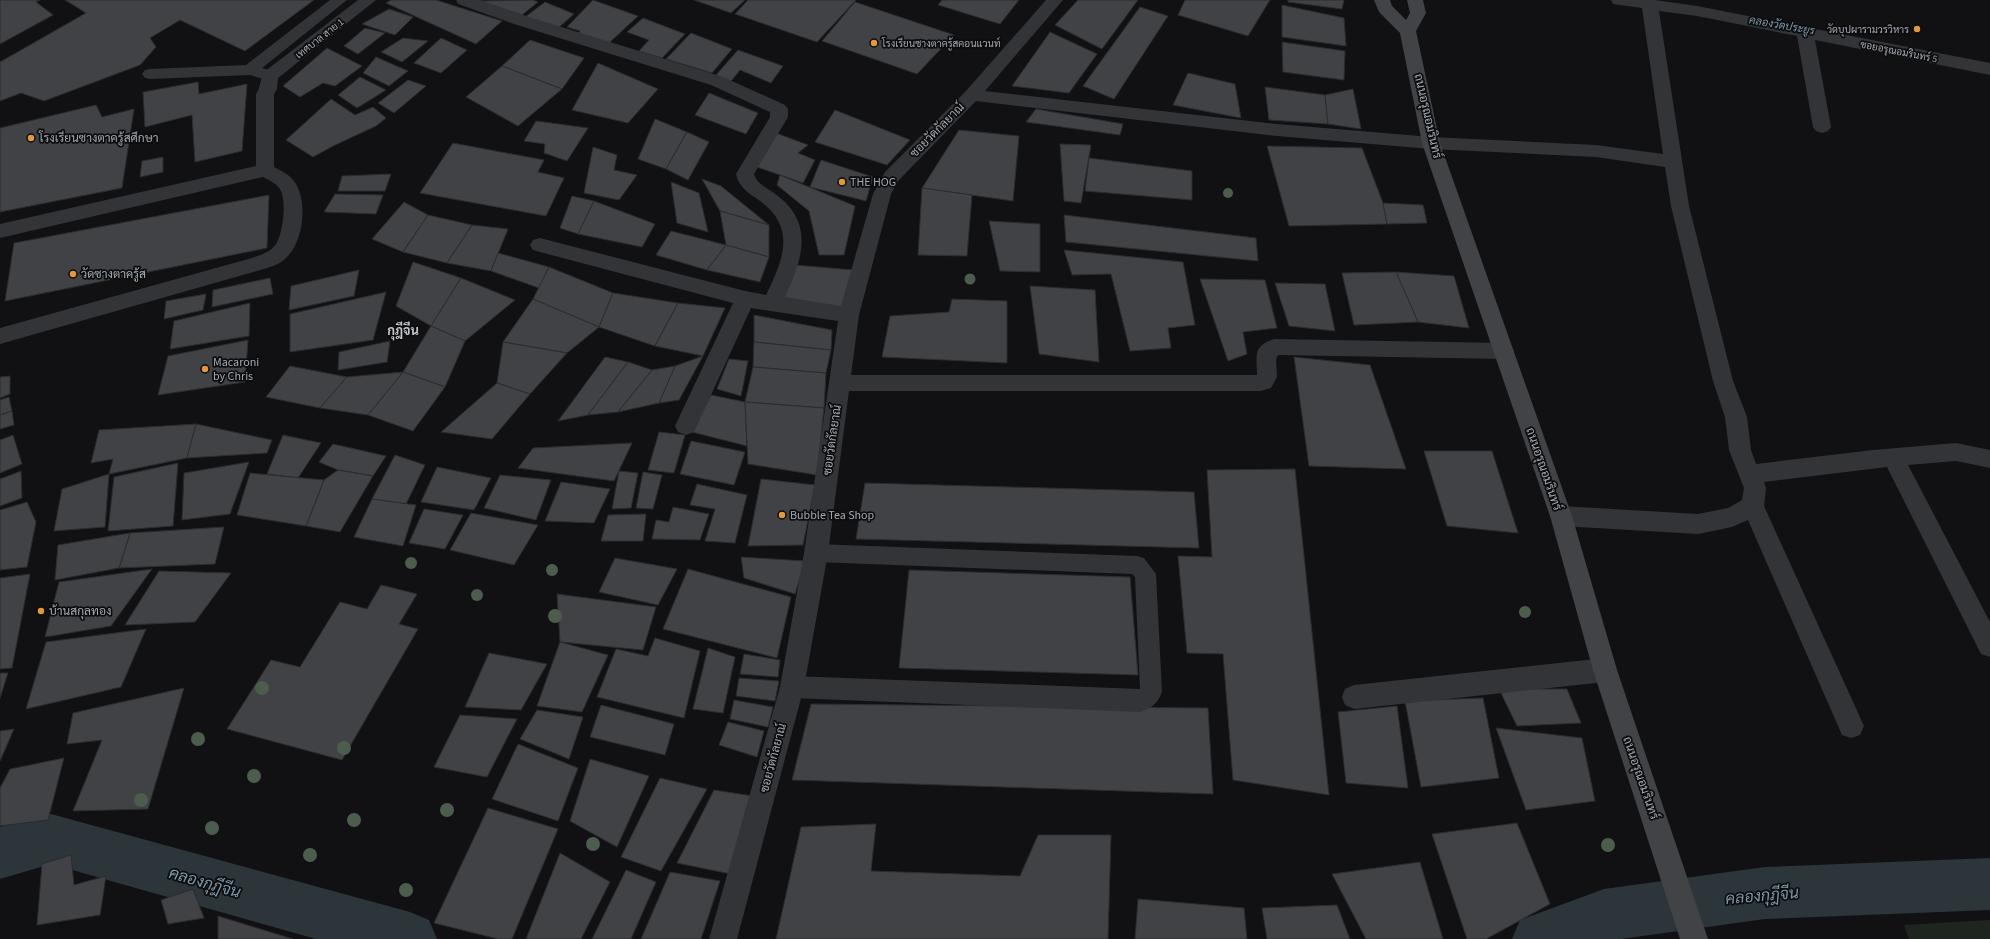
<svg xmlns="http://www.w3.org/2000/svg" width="1990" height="939" font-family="'Source Sans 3',Sarabun,sans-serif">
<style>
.green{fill:#1e251e}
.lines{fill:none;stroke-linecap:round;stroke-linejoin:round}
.canal{fill:#2c353a;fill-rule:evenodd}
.building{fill:#404245;stroke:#2b2c2e}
.service{fill:#333437;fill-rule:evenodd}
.minor{fill:#333437;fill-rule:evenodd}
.secondary{fill:#414347;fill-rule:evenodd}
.tree{fill:#4c5d4d}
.poi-dot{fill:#e1993b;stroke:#0c0c0e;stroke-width:1.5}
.labels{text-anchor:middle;stroke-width:3.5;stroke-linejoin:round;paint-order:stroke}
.far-poi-label{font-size:10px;fill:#a4aab2;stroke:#0c0c0e;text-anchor:end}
.far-street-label{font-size:10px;fill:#a4aab2;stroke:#0c0c0e}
.far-water-label{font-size:11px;font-style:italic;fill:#7d9aab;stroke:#0c0c0e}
.street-label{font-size:12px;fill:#a4aab2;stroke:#0c0c0e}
.poi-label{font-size:12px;fill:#a4aab2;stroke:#0c0c0e;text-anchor:start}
.neighbourhood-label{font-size:13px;font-weight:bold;fill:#c4c8ce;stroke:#0c0c0e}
.near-water-label{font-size:16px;font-style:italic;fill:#7d9aab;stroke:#0c0c0e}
</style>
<rect width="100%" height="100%" fill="#111113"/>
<path class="green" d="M1990,920v19h-81l-5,-14z"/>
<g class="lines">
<g class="canal">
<path d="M51,814l359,98 19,8 8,19h-121l-265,-75 -51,15v-52z"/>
<path d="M1990,858v52l-225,9 -144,20h-109l8,-19 84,-31 161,-22z"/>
</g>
</g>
<g class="building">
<path d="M0,0h40l-4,2 17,13 -53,29z"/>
<path d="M65,0h249l-69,51 -65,-31 -30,18 6,9 -16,18 -96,36 -23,-8 -21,8v-39l86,-49z"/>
<path d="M391,0h45l66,21 -26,23 -90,-41z"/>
<path d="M533,0l5,2 -16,13 -42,-14z"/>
<path d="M593,0l45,16 -30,28 -30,-10 2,-3 -13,-4z"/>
<path d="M694,0h51l-14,13z"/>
<path d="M748,0h108l-39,42 -82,-28z"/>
<path d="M942,0h77l-19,24 -62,-19z"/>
<path d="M1078,0h60l-36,49 -47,-24z"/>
<path d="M1185,0h85l-22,36 -70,-21z"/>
<path d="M1288,0h56l-2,9 -54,-7z"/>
<path d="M545,2l29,12 -16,14 -33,-11z"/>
<path d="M855,2l99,33 -37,39 -95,-33z"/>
<path d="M1282,5l62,13 2,28 -64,-9z"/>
<path d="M1140,7l28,9 -54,83 -31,-13z"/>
<path d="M389,9l24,8 -18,18 -33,-11z"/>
<path d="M643,18l42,16 -23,24 -23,-7 10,-11 -22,-8z"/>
<path d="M365,28l20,5 -27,21 -14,-8z"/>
<path d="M1050,32l47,22 -28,39 -57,-7z"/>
<path d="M691,33l41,16 -20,24 -46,-14z"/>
<path d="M403,38l25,3 -26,21 -21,-10z"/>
<path d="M441,38l26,12 -26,23 -27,-10z"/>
<path d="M530,40l54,18 -22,31 -60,-23z"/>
<path d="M1282,42l63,9 -1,29 -61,-8z"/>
<path d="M327,48l35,18 -27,20 -12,-3 -23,14 -17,-11z"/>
<path d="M738,50l45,16 -12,17 -31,-13 -9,11 -15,-6z"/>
<path d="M376,57l32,14 -19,15 -26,-13z"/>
<path d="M598,63l60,26 -30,34 -56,-13z"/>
<path d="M502,66l60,23 -44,37 -52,-29z"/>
<path d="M1188,73l47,11 6,34 -68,-13z"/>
<path d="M360,77l26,13 -29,18 -19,-13z"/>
<path d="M408,80l18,6 -32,27 -16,-10z"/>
<path d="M198,82l1,12 48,-10 -5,67 -47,11 -3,-47 -47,12 -2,-35z"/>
<path d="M1265,87l60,8 3,29 -59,-4z"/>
<path d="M1353,89l8,40 -33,-5 -3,-29z"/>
<path d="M709,93l49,20 -12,21 -51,-19z"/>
<path d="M331,99l24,16 18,-8 13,11 -10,8 -43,20 -20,11 -27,-17z"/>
<path d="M96,105l6,12 32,-8 -12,79 -122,24v-84z"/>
<path d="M1036,109l87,15 -3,11 -94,-13z"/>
<path d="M835,110l75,30 -23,25 -72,-23z"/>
<path d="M655,119l32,13 -21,37 -28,-10z"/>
<path d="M536,121l52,7 -21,33 -23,-8 1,-9 -21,-3z"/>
<path d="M959,130l60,6 -6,65 -91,-13z"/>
<path d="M687,132l22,10 -21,38 -22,-11z"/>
<path d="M776,133l32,12 -10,8 17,7 -12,23 -46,-16z"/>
<path d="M453,143l91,17 -6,12 26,6 -18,38 -126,-23z"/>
<path d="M1060,144l31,1 -10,58 -17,-2z"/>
<path d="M1267,146l95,2 21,55 4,21 -98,2z"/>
<path d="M593,147l24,8 -3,15 23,5 -18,25 -35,-7z"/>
<path d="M163,157v15l-23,5 2,-16z"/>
<path d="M1089,158l103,13v29l-107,-9z"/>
<path d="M821,160l52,17 -7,24 -56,-14z"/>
<path d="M391,174l-6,17h-47l4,-15z"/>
<path d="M780,175l75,31 -11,49h-25l-10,-44 -32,-26z"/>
<path d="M702,179l19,7 48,39 -49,-14z"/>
<path d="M671,182l28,11 9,39 -31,-9z"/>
<path d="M922,188l50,7 -5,61 -49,-1z"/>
<path d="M335,194l48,1 -7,19 -52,-2z"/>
<path d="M269,195l-2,53 -262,53 9,-58z"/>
<path d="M572,196l22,5 -16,33 -18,-6z"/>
<path d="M594,201l61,23 -13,23 -64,-13z"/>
<path d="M404,202l24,13 -25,37 -31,-13z"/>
<path d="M1383,203l40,2 4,18 -40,1z"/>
<path d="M720,211l49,14v32l-43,-12z"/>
<path d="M428,215l44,10 -25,38 -44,-11z"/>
<path d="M1064,215l192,23 2,23 -192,-19z"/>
<path d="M989,221l51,3v48l-40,-1z"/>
<path d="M472,225l36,4 -17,42 -44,-8z"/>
<path d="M671,231l55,14 -19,25 -51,-15z"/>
<path d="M726,245l43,12 -9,25 -53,-12z"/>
<path d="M1064,250l119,12 12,63 -27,3 3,20 -41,3 -19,-77 -39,1z"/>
<path d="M498,253l51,14 -10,21 -48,-17z"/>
<path d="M413,262l48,16 -30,48 -35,-20z"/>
<path d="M795,265l58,5 -9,38 -63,-8z"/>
<path d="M549,267l64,26 -14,34 -66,-28z"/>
<path d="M359,270l-5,26 -65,14 2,-24z"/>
<path d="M1396,272l58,4 15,52 -51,-6z"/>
<path d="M1396,272l22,50 -64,3 -12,-52z"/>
<path d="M270,278l3,16 -61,13 1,-17z"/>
<path d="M461,278l54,22 -50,41 -34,-15z"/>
<path d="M1200,279l65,1 12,48 -34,4 4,22 -19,7z"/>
<path d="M1275,283l50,1 10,47 -46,-5z"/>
<path d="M1030,286l65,4 4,72 -60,-8z"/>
<path d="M386,292l-13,48 -83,12v-38z"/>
<path d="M613,293l65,10 -23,43 -56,-19z"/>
<path d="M206,294l-3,16 -39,9 2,-18z"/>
<path d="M533,299l66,28 -32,26 -64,-11z"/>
<path d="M952,299l55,2v62l-125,-6 8,-41 59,-4z"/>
<path d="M250,303l-1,33 -79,13 4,-28z"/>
<path d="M678,303l47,5 -22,48 -48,-10z"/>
<path d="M754,315l78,15 -1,20 -77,-8z"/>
<path d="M431,326l34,15 -20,46 -42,-15z"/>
<path d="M248,340l-3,42 -87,13 10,-39z"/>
<path d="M390,341l-3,21 -49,8 1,-18z"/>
<path d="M503,342l64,11 -37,41 -33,-11z"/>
<path d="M754,342l77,8 -5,23 -73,-6z"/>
<path d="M703,356l-24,44 -20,3 16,-37z"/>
<path d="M605,357l23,5 -40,53 -30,6z"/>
<path d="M1294,357l76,8 36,104 -97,-3z"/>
<path d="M729,359l19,2 -7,35 -24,-7z"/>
<path d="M628,362l24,8 -34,42 -30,3z"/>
<path d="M290,366l57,11 -27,31 -54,-11z"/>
<path d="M675,366l-16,37 -41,9 34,-42z"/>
<path d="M753,367l73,6 -2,35 -79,-6z"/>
<path d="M403,372l42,15 -32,44 -45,-16z"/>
<path d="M403,372l-35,43 -48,-7 27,-31z"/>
<path d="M10,376v18l-10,4v-21z"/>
<path d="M497,383l33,11 -38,45 -51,-7z"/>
<path d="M711,395l34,7 2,44 -55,-14z"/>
<path d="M9,397l3,14 -12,4v-15z"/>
<path d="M745,402l79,6 -7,67 -69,-11z"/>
<path d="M12,411l2,14 -14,4v-14z"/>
<path d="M196,424l-9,34 -78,16 4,-15 -22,4 8,-33z"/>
<path d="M196,424l76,16 -5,13 -80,5z"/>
<path d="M659,432l26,3 -11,38 -26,-3z"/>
<path d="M13,435l9,29 -22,9v-33z"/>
<path d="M283,435l38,8 -23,35 -31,-4z"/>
<path d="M691,441l54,11 -11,33 -54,-11z"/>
<path d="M632,443l-18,38 -96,-13 15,-20z"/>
<path d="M333,444l53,12 -13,20 -35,-6 -19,-8z"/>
<path d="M1424,451h68l26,82 -71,-7z"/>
<path d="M395,455l30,10 -19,39 -34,-5z"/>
<path d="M249,462l-19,52 -48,6 2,-47z"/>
<path d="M178,463l-5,63 -65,5 6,-54z"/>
<path d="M437,467l54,11 -17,32 -53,-8z"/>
<path d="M1295,469l34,326 -96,-15 -10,-126 -36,-1 -9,-97 34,1 -5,-87z"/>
<path d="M338,470l35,6 -33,56 -34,-6 18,-46z"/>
<path d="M21,471l1,27 -22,8v-27z"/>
<path d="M619,471l19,2 -7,35 -19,1z"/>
<path d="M643,472l19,3 -9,34 -17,-1z"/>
<path d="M250,473l74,7 -18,46 -69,-11z"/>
<path d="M109,474l-4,53 -51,4 8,-42z"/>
<path d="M500,475l51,5 -15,40 -52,-12z"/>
<path d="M761,479l54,6 -12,60 -55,1z"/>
<path d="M561,482l49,7 -16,34 -49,-2z"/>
<path d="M865,483l329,9 5,56 -343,-9z"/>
<path d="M697,484l50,11 -12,48 -30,-2 10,-32 -25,-4z"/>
<path d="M372,499l44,6 -13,41 -49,-9z"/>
<path d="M27,502l9,20 -9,45 -27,3v-60z"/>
<path d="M673,507l36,7 -9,26 -48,-1 4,-19 13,2z"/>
<path d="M424,509l39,6 -18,34 -36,-6z"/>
<path d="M471,513l67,12 -24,40 -64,-15z"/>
<path d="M646,514l-3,27h-42l7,-26z"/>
<path d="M224,527l-9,37 -96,4 11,-35z"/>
<path d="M130,533l-11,35 -64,12 3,-35z"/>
<path d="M741,557l64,4 -10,33 -51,-16z"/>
<path d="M615,558l62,11 -19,36 -59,-13z"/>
<path d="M152,569l-41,57 -66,11 14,-55z"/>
<path d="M688,569l103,28 -14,61 -114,-29z"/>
<path d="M909,570l221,7 8,98 -239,-7z"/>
<path d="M159,571l72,2 -36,49 -70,3z"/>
<path d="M30,574l-18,94 -12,1v-91z"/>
<path d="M381,585l36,9 -18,30 19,5 -76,131 -115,-31 44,-69 29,7 40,-65 27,7z"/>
<path d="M557,594l99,13 -13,43 -83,-8z"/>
<path d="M146,629l-25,58 -95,22 20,-67z"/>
<path d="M655,638l45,13 -16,67 -87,-21 19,-48 32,7z"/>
<path d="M560,642l48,13 -26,57 -45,-6z"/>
<path d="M708,648l27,9 -12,56 -30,-4z"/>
<path d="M489,653l58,11 -26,46 -56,-3z"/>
<path d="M744,654l36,6 -2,17 -38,-3z"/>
<path d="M0,673h8l-8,25z"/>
<path d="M739,678l40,3 -4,20 -39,-5z"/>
<path d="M184,688l-36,121 -75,2 29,-71 -35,4 6,-31z"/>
<path d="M1499,689h68l14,34 -64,3z"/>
<path d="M1483,698l16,80 -78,9 -16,-86z"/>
<path d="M734,700l39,7 -5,20 -38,-8z"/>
<path d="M811,704l397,4 5,86 -421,-14z"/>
<path d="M601,705l73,19 -9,31 -75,-18z"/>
<path d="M1397,706l11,82 -62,-5 -8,-71z"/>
<path d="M537,710l46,7 -14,42 -49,-20z"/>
<path d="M460,715l57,4 -30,58 -53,-10z"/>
<path d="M728,722l36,9 -7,26 -38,-12z"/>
<path d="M1496,728l86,10 13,63 -69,9z"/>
<path d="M14,729l-14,32v-30z"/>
<path d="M518,744l60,24 -20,53 -66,-22z"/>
<path d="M64,758l-16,62 -48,6v-38l10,-19z"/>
<path d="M590,759l59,17 -32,71 -47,-26z"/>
<path d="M660,778l47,11 -46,82 -40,-14z"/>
<path d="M714,790l39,6 -22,78 -54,-11z"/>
<path d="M488,808l70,21 -46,110h-14l-64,-16z"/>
<path d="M1517,823l33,81 -64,35h-19l-35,-105z"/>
<path d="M876,824l-5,47 149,5 18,-41h73l-3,104h-332l25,-112z"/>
<path d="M560,853l50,29 -29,57h-55z"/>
<path d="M71,855l3,30 32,-9 -6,39 -63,10 5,-61z"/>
<path d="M1420,862l23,77h-77l-34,-65z"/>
<path d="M626,870l30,12 -25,57h-39z"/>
<path d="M670,872l50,9 -19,58h-60z"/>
<path d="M193,889l11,29 -36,6 -7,-24z"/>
<path d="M1138,899l106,9 3,31h-112z"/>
<path d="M1337,905l13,34h-83l-5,-31z"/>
<path d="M218,916l75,23h-75z"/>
</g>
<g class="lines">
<g class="service">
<path d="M330,0h17l-85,68 13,4 3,4 -3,4 -5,1 -20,-6 -100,4 -5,-1 -3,-4 3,-4 5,-1 96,-4z"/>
<path d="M816,544l321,12 7,2 12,16 6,118c-5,12 -10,16 -22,20l-348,-14 -8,-3 -3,-8 3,-8 8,-3 348,13 -5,-112 -3,-3 -316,-12 -7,-2 -3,-7 3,-7z"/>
</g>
<g class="minor">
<path d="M358,0h18l-98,78 -1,11 -3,5v73c7,4 15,7 20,14 14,19 10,59 -7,76 -7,8 -20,11 -30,14l-257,73v-16l252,-70c8,-3 19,-6 24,-14 7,-10 11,-44 4,-55 -3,-5 -11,-9 -17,-12l-263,61v-14l256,-58v-72c5,-7 4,-15 8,-22z"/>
<path d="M456,0h24l46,16 197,61 62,28 3,4v8l-34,57c3,10 12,13 20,19 41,29 29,65 11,104l56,9 32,-112 12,-22 81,-81 80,-91h17l-78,91 292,33 154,13 165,8 67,9 -21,-146 -29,-4 -2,-4h44l42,6 293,57v12l-175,-35 16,87 -3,4 -6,2 -6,-2 -3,-4 -16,-91 -100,-20 -38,-5 30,195 44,175 14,36 4,33 5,14 117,-14 83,-7 34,7v18l-34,-7 -48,4 82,157v35l-9,-3 -94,-187 -123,15 2,6 -2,18 100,220 -4,9 -9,3 -9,-3 -94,-215 -16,7 -34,7 -137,-8 -8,-3 -3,-7 3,-7 8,-3 137,8 30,-6 14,-8 2,-12 -15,-38 -4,-33 -12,-36 -42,-175 -6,-39 -69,-10 -165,-8 -154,-13 -301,-35 -78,80 -7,13 -32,121 -8,60h406c0,-19 -5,-29 17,-36l230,4 7,2 3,6 -3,6 -7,2 -226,-4 -2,4 1,18 -6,11 -10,3h-412l-21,162 -24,134 -67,252h-28l71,-252 24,-134 34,-232 -87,-13 -57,124 -8,3 -8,-3 -3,-6 58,-123 -193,-51 -7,-2 -3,-5 3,-5 7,-2 205,53 21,4c17,-35 31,-67 -6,-94 -11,-8 -21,-13 -24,-27l34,-57v-5l-59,-27 -197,-61 -56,-20z"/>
<path d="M1605,658l9,4 3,8 -3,8 -9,4 -251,27 -9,-4 -3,-8 3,-8 9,-4z"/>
</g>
<path class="secondary" d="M1374,0h16l2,6 14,14 4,-7 -3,-13h16l3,13 -10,18 24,112 132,373 45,154 91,269h-28l-87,-269 -43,-154 -128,-373 -22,-110 -21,-21z"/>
</g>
<g class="tree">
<circle cx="1228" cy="193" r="5"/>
<circle cx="970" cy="279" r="5.5"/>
<circle cx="411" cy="563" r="6"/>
<circle cx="552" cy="570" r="6"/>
<circle cx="477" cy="595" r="6"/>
<circle cx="1525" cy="612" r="6"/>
<circle cx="555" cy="616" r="7"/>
<circle cx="262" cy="688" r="7"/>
<circle cx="198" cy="739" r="7"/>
<circle cx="344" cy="748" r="7"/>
<circle cx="254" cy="776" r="7"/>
<circle cx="141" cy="800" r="7"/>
<circle cx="447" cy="810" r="7"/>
<circle cx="354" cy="820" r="7"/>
<circle cx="212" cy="828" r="7"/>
<circle cx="593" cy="844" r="7"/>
<circle cx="1608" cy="845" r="7"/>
<circle cx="310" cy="855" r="7"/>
<circle cx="406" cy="890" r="7"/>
</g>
<g class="poi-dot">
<circle cx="1917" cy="29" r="4"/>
<circle cx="874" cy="43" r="4"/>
<circle cx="31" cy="138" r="4"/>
<circle cx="842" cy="182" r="4"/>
<circle cx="73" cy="274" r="4"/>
<circle cx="205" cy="369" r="4"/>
<circle cx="782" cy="515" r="4"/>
<circle cx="41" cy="611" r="4"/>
</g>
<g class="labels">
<g class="far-poi-label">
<text x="1909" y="33">วัดบุปผารามวรวิหาร</text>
<text x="882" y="47" text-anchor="start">โรงเรียนซางตาครู้สคอนแวนท์</text>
</g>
<g class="far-street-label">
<text transform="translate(319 38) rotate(-38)" y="4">เทศบาล สาย 1</text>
<text transform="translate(1899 51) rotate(11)" y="4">ซอยอรุณอมรินทร์ 5</text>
</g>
<g class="far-water-label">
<text transform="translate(1782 25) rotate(10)" y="4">คลองวัดประยูร</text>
</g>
<g class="street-label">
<text transform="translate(1428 116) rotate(77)" y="4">ถนนอรุณอมรินทร์</text>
<text transform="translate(937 130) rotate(-45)" y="4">ซอยวัดกัลยาณ์</text>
<text transform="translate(832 440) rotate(-82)" y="4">ซอยวัดกัลยาณ์</text>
<text transform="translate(1544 469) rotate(71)" y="4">ถนนอรุณอมรินทร์</text>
<text transform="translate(773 758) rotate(-75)" y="4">ซอยวัดกัลยาณ์</text>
<text transform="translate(1641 778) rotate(71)" y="4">ถนนอรุณอมรินทร์</text>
</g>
<g class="poi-label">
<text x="39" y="142">โรงเรียนซางตาครู้สศึกษา</text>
<text x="850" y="186">THE HOG</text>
<text x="81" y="278">วัดซางตาครู้ส</text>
<text x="213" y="366">Macaroni<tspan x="213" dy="14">by Chris</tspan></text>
<text x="790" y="519">Bubble Tea Shop</text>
<text x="49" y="615">บ้านสกุลทอง</text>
</g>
<g class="neighbourhood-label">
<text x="403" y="335">กุฎีจีน</text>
</g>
<g class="near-water-label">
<text transform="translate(205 882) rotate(16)" y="6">คลองกุฎีจีน</text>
<text transform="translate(1762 895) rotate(-5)" y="6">คลองกุฎีจีน</text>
</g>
</g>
</svg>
